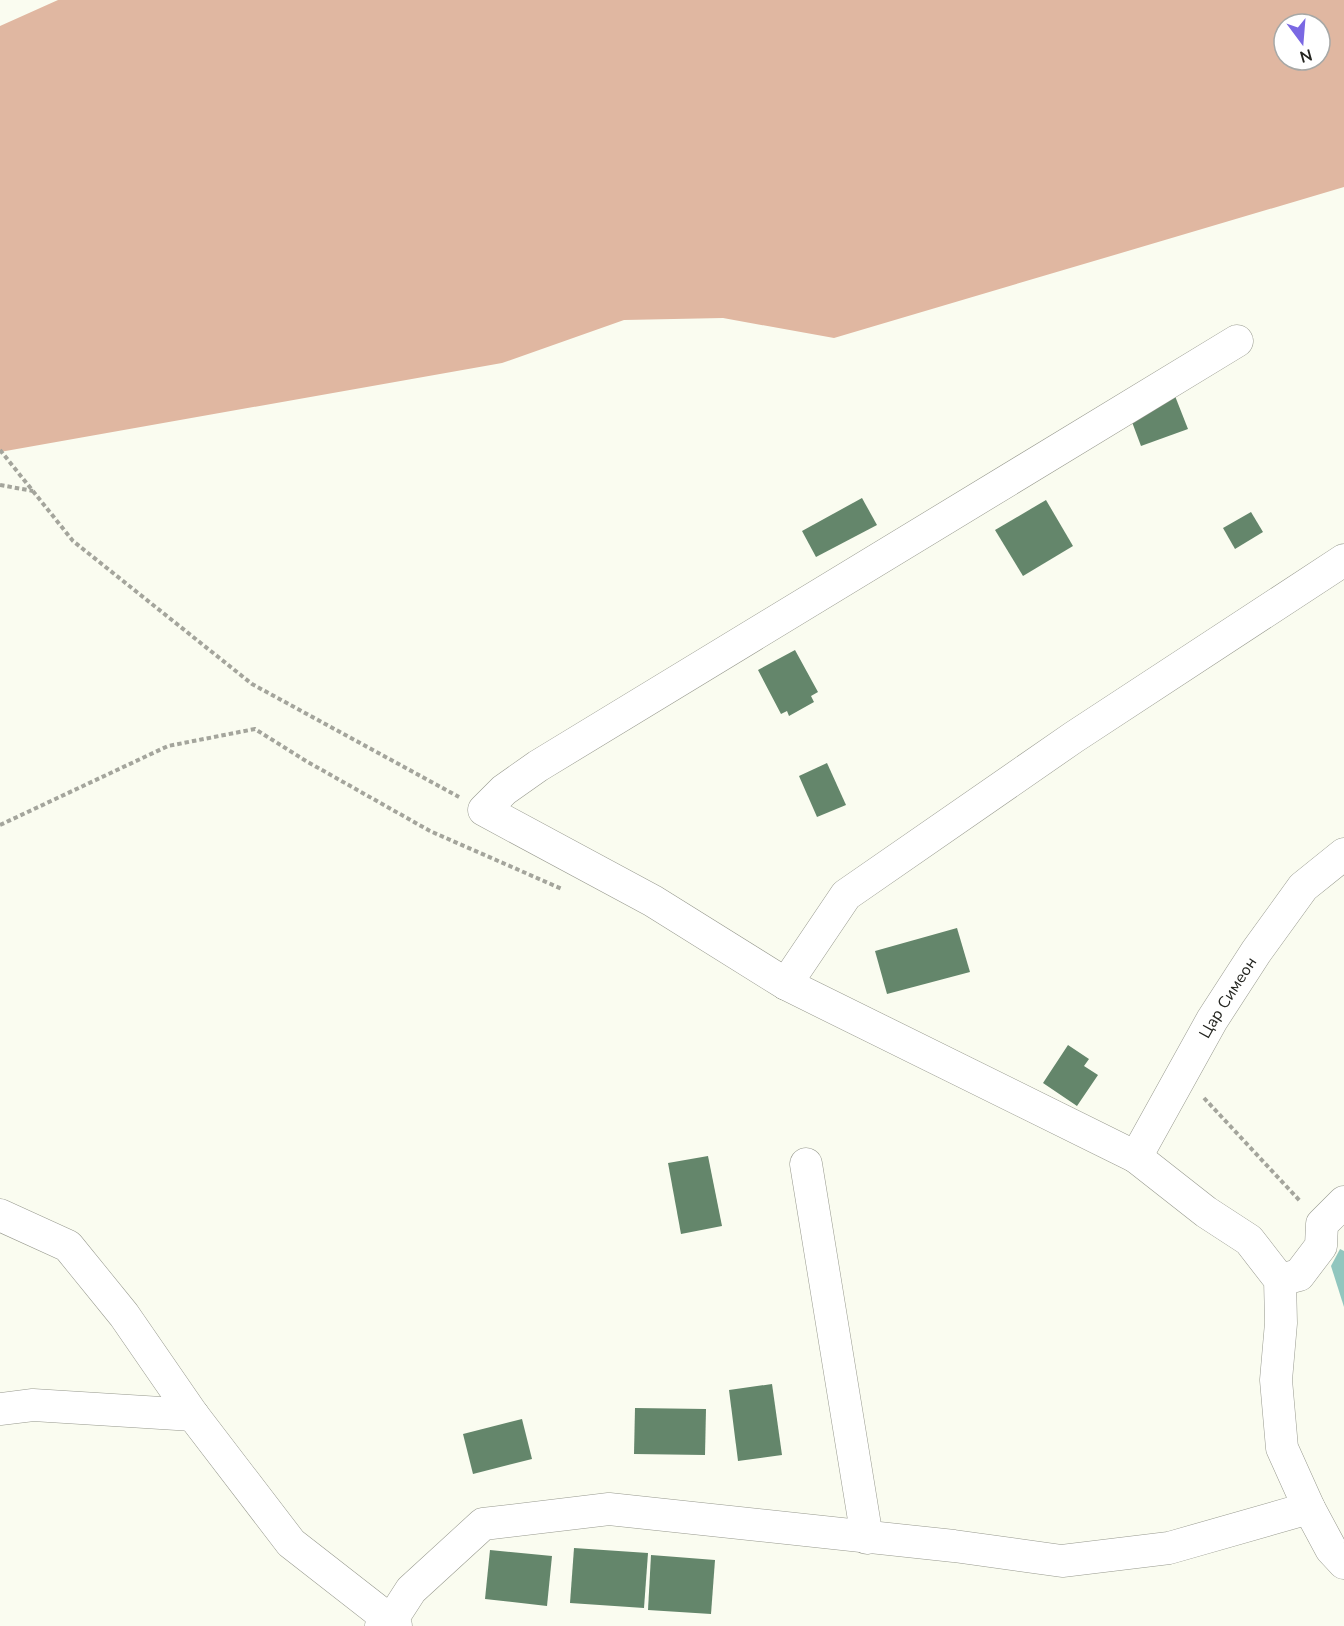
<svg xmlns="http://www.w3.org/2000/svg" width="1344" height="1626" font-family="'Nunito Sans',sans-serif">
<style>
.forest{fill:#e0b7a1;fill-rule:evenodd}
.water{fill:#91c6be}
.building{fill:#64866b}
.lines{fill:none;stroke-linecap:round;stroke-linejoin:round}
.minor-casing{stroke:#97998e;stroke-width:33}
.path{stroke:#a4a59c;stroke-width:4;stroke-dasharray:4.5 3;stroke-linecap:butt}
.minor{stroke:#fff;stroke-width:32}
.labels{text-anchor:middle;stroke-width:4.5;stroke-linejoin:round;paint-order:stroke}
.street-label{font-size:16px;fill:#242520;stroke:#fff}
</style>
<rect width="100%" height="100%" fill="#fafcf0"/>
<path class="forest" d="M58,0h1286v187l-510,151 -111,-20 -99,2 -122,43 -502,89v-426zM1284,24h36v36h-36z"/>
<path class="water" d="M1340,1249l4,2v56l-13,-41z"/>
<g class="building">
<path d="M1175,396l13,33 -47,17 -12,-32z"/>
<path d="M862,498l15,27 -61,32 -14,-26z"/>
<path d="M1046,500l27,46 -50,30 -28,-46z"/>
<path d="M1251,512l12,20 -28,17 -12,-21z"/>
<path d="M795,650l23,42 -7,4 3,6 -25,14 -2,-5 -6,3 -23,-44z"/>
<path d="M827,763l19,42 -29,12 -18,-41z"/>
<path d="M957,928l13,44 -83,22 -12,-43z"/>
<path d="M1068,1045l21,14 -5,7 14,9 -21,31 -34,-23z"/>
<path d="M708,1156l14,70 -41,8 -13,-71z"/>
<path d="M772,1384l10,71 -44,6 -9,-71z"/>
<path d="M635,1408l71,1 -1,46 -71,-1z"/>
<path d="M522,1419l10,40 -59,15 -10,-40z"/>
<path d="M574,1548l74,5 -4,55 -74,-5z"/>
<path d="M490,1550l62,6 -5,50 -62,-7z"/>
<path d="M651,1555l64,5 -4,54 -63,-4z"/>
</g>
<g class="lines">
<g class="minor-casing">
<g id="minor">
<path d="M1237,341l-699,425 -34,24 -20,20 169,91 133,83 350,173 70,55 43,28 31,40 1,43 -5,57 6,68 27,60 22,41 13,14"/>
<path d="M786,984l60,-89 228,-158 270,-177"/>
<path id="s1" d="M1136,1157l76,-137 44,-68 47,-65 41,-33"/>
<path d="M806,1164l61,374"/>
<path d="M0,1215l68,31 56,69 69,100 98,128 100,78 5,5"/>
<path d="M1280,1280l19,-5 22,-29 1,-22 22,-22"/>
<path d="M0,1409l33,-4 160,10"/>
<path d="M381,1626l10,-5 20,-31 72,-66 126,-15 345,37 108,15 107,-13 140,-40"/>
</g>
</g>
<g class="path">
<path d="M0,450l73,91 179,143 207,113"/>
<path d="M0,485l33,6"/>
<path d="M0,825l168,-79 87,-17 51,32 124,70 132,58"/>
<path d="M1204,1098l97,104"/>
</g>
<use href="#minor" class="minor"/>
</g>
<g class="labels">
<g class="street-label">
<text dy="6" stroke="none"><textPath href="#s1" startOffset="184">Цар Симеон</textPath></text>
</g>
</g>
<g transform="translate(1302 42) rotate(164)"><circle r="28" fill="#ffffff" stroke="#a7a8a6" stroke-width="1.5"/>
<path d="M0-4.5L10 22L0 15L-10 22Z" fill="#7a68e3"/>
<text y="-9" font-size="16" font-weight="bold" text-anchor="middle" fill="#242520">N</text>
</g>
</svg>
